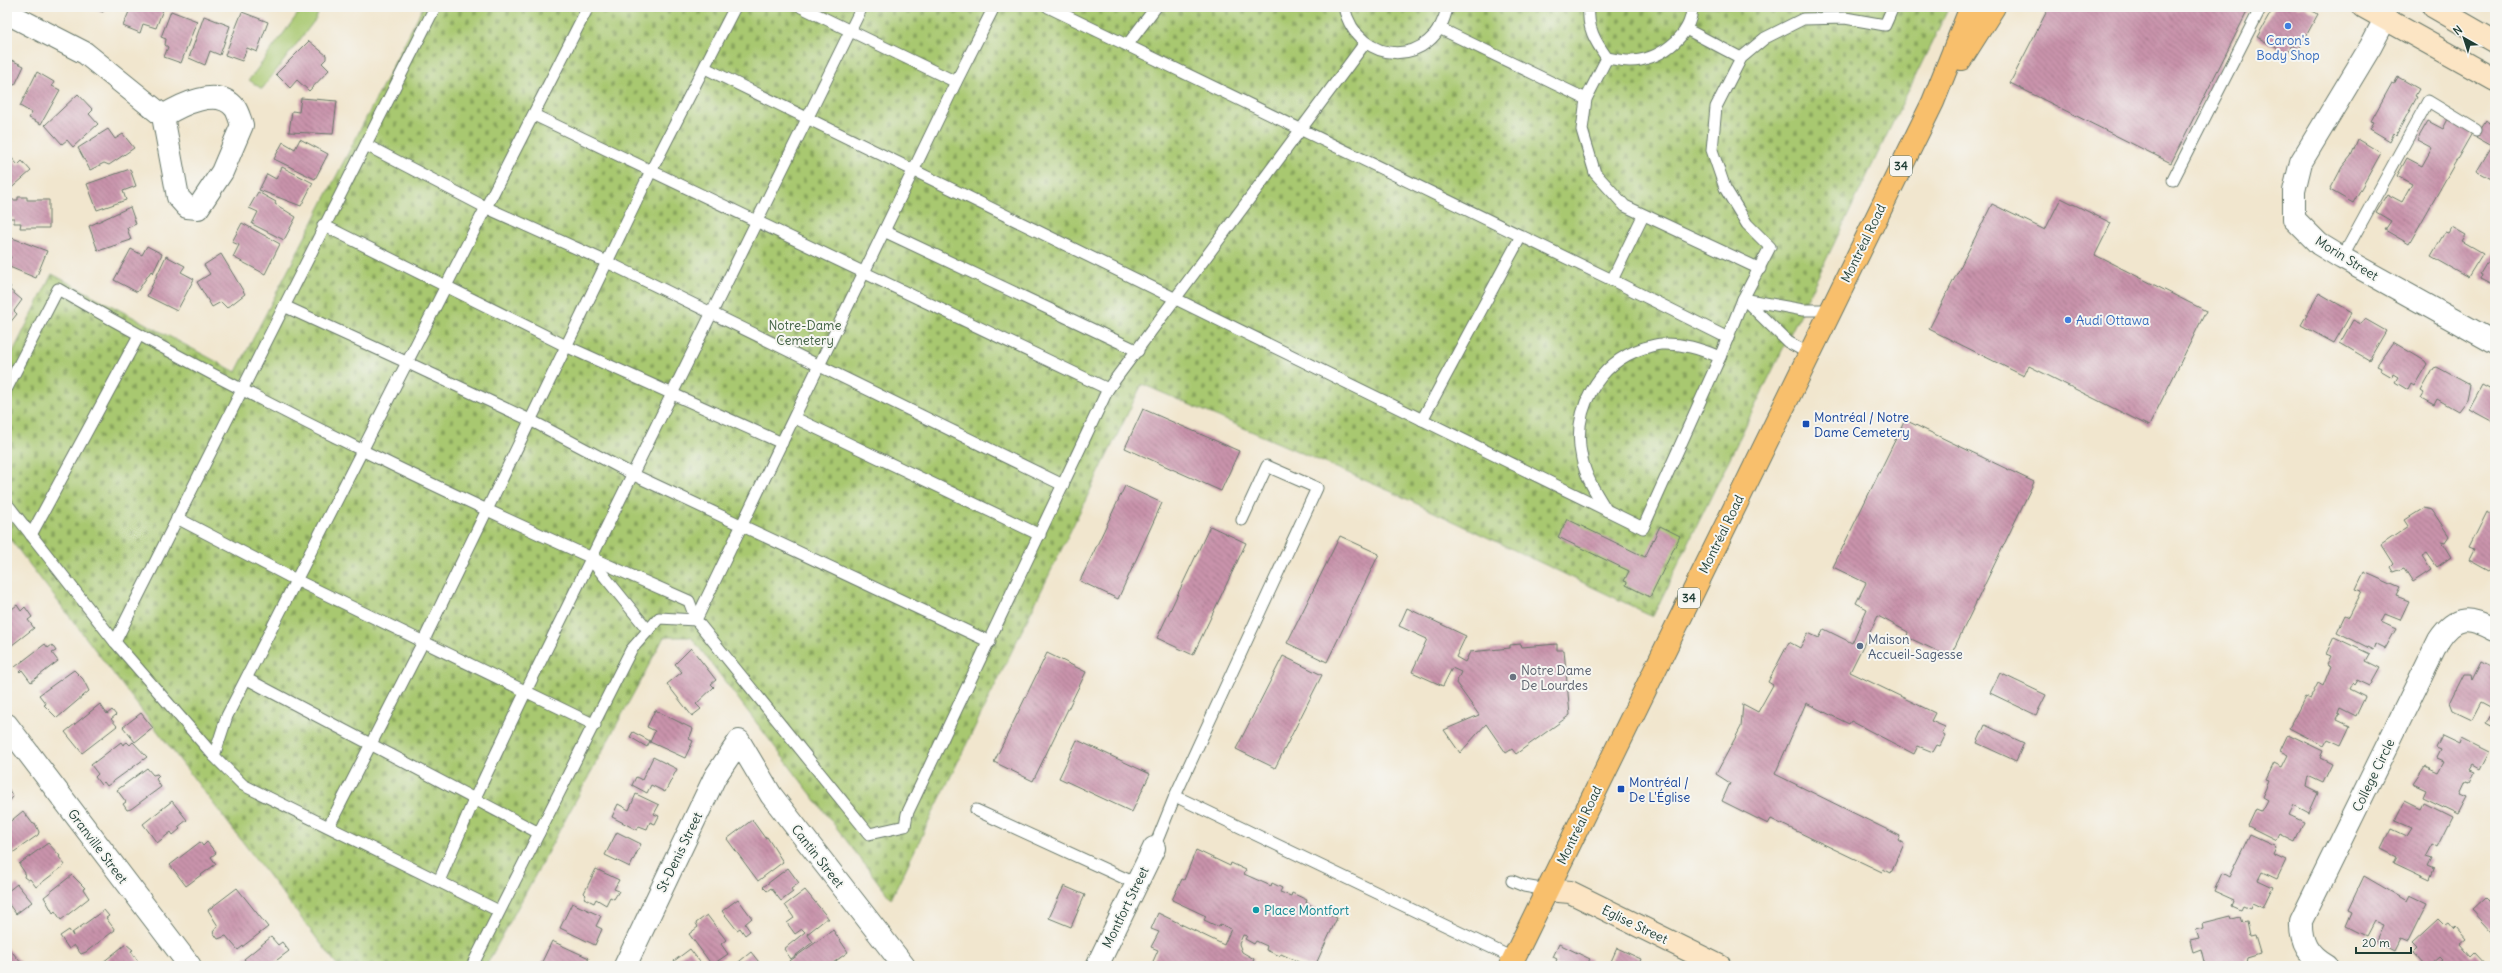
<svg xmlns="http://www.w3.org/2000/svg" width="2502" height="973" font-family="Delius,sans-serif">
<style>
.green{fill:#a8c870;stroke:#648252}
.cemetery{fill:url(#cemetery-stones);stroke:#648252}
.building{fill:url(#building-back-hatch)}
.lines{fill:none;stroke-linecap:round;stroke-linejoin:round}
.lane-casing{stroke:#68786a;stroke-width:13}
.street-casing{stroke:#68786a;stroke-width:24}
.secondary-casing{stroke:#68786a;stroke-width:24}
.primary-casing{stroke:#68786a;stroke-width:24}
.lane{stroke:#fff;stroke-width:11}
.street{stroke:#fff;stroke-width:22}
.secondary{stroke:#fce5c4;stroke-width:22}
.primary{stroke:#f8bf6c;stroke-width:22}
.shop-dot{fill:#3f7fe0;stroke:#f6f6f2;stroke-width:1.5}
.transit-dot{fill:#1a4fb4;stroke:#f6f6f2;stroke-width:1.5}
.service-dot{fill:#5c6f8a;stroke:#f6f6f2;stroke-width:1.5}
.worship-dot{fill:#6b7280;stroke:#f6f6f2;stroke-width:1.5}
.culture-dot{fill:#0f9aa8;stroke:#f6f6f2;stroke-width:1.5}
.labels{text-anchor:middle;stroke-width:4;stroke-linejoin:round;paint-order:stroke}
.shield{fill:#f6f6f2;stroke:#60746d;stroke-width:1}
.shield-label{font-size:12px;font-weight:bold;fill:#1f3d34}
.shop-label{font-size:13px;fill:#366cbe;stroke:#f6f6f2}
.street-label{font-size:13px;fill:#1f3d34;stroke:#f6f6f2}
.park-label{font-size:13px;fill:#416043;stroke:#f6f6f2}
.transit-label{font-size:13px;fill:#164399;stroke:#f6f6f2;text-anchor:start}
.service-label{font-size:13px;fill:#4e5e75;stroke:#f6f6f2;text-anchor:start}
.worship-label{font-size:13px;fill:#5b616d;stroke:#f6f6f2;text-anchor:start}
.culture-label{font-size:13px;fill:#0d838f;stroke:#f6f6f2;text-anchor:start}
</style>
<defs>
<pattern id="cemetery-stones" width="16" height="16" patternUnits="userSpaceOnUse"><rect width="16" height="16" fill="#a8c870"/><path d="M2 7V4a2 2 0 0 1 4 0v3zM10 15v-3a2 2 0 0 1 4 0v3z" fill="#88a45d"/></pattern>
<pattern id="building-back-hatch" width="6" height="6" patternUnits="userSpaceOnUse"><rect width="6" height="6" fill="#c993ab"/><path d="M-1 5l2 2M0 0l6 6M5-1l2 2" fill="none" stroke="#a3798c"/></pattern>
</defs>
<rect width="100%" height="100%" fill="#f6f6f2"/>
<filter id="ink" filterUnits="userSpaceOnUse"><feTurbulence type="fractalNoise" baseFrequency=".025" numOctaves="2"/><feDisplacementMap in="SourceGraphic" scale="8" xChannelSelector="R" yChannelSelector="G"/><feConvolveMatrix kernelMatrix="1 2 1 2 8 2 1 2 1" color-interpolation-filters="sRGB"/></filter>
<filter id="wash" filterUnits="userSpaceOnUse"><feTurbulence type="fractalNoise" baseFrequency=".012" numOctaves="4" result="noise"/><feDisplacementMap in="SourceGraphic" scale="16" xChannelSelector="R" yChannelSelector="G"/><feGaussianBlur stdDeviation="0.9" result="paint"/><feColorMatrix in="noise" values="0 0 0 0 0 0 0 0 0 0 0 0 0 0 0 0 0 1.4 0 .05"/><feComposite in="paint" operator="in"/></filter>
<g filter="url(#wash)">
<rect width="100%" height="100%" fill="#f1e6ce"/>
<path class="green" d="M303,7h18l-6,13 -53,69 -13,-9z"/>
<path class="cemetery" d="M423,7h1526l-296,609 -261,-124 -250,-108 -251,515 -200,-262h-27l-178,329h-148l-331,-431v-171l45,-90 184,98z"/>
<g id="blocks">
<g class="building">
<path d="M91,7h14l-2,5z"/>
<path d="M131,7l2,1 31,-1 -8,21 -13,-4 -3,9 -17,-7z"/>
<path d="M2049,7h193l6,3 -77,153 -161,-80z"/>
<path d="M2274,7h31l13,7 -19,35 -7,-4 -5,9 -30,-17z"/>
<path d="M171,11l26,10 -16,42 -17,-6 4,-10 -3,-2 1,-6 -5,-2z"/>
<path d="M242,12l26,10 -11,30 -10,-4 -5,13 -17,-6z"/>
<path d="M204,16l26,10 -10,29 -10,-4 -5,14 -16,-7z"/>
<path d="M309,41l17,14v4l-4,4 7,7 -20,21 -12,-11 -7,8 -14,-14z"/>
<path d="M7,58l17,8 -9,19 -3,-1 -5,10z"/>
<path d="M37,72l17,10 -2,4 8,4 -19,34 -12,-6 3,-5 -12,-7z"/>
<path d="M2398,77l21,12 -4,7 2,1 -21,38 -2,-2 -4,8 -20,-12 4,-7 -3,-1 21,-38 2,1z"/>
<path d="M78,94l15,16 -4,4 9,10 -25,23 -6,-7 -5,4 -17,-19z"/>
<path d="M301,98l36,3 -4,33 -44,-2 3,-21 7,1z"/>
<path d="M2448,119l24,14 -63,111 -24,-14 6,-9 -15,-9 11,-18 15,8 10,-18 -15,-8 10,-18 15,8 10,-18 -15,-8 11,-19 15,8z"/>
<path d="M2486,121l9,5v55l-18,-10 15,-25 -16,-9z"/>
<path d="M108,129l7,10 8,-5 11,14 -25,17 -5,-2 -14,7 -12,-22z"/>
<path d="M300,139l28,15 -13,25 -41,-20 9,-17 12,7z"/>
<path d="M2358,139l23,14 -28,50 -23,-13 12,-23 9,-11z"/>
<path d="M9,155l9,10 4,-4 9,10 -24,21v-36z"/>
<path d="M282,167l31,16 -12,23 -42,-16 8,-16 9,5z"/>
<path d="M130,169l6,17 -13,5 3,9 -29,10 -10,-26z"/>
<path d="M258,192l18,10 -1,2 21,13 -12,23 -32,-16 6,-12 -9,-4z"/>
<path d="M18,197h9v3h22v28h-29l1,-5h-7v-5h-7v-18h11z"/>
<path d="M2061,198l50,25 -16,32 111,56 -57,115 -120,-60 -5,10 -95,-47 63,-125 53,26z"/>
<path d="M130,207l6,17 -9,4 4,12 -33,11 -9,-25z"/>
<path d="M242,223l38,21 -15,30 -32,-17 6,-12 -7,-3z"/>
<path d="M2452,227l14,8 -4,6 21,12 -15,24 -37,-21 14,-24 3,1z"/>
<path d="M7,236l40,15 -11,27 -29,-12 4,-9 -4,-2z"/>
<path d="M147,246l15,8 -9,19 -2,-2 -14,21 -23,-12 17,-31 11,6z"/>
<path d="M2493,252l2,1v32l-14,-7 1,-3 -2,-1z"/>
<path d="M221,254l24,40 -18,14 -6,-6 -9,5 -15,-25 13,-8 -6,-9z"/>
<path d="M166,256l19,10 -4,6 13,7 -17,32 -30,-15z"/>
<path d="M7,284l4,3 -2,2 13,11 -8,11 3,3 -8,10 -2,-1z"/>
<path d="M2319,293l33,19 -18,31 -33,-18z"/>
<path d="M2365,319l21,12 -17,29 -29,-17 13,-23 8,4z"/>
<path d="M2393,342l32,19 2,3 -13,22 -3,-2 -3,6 -13,-8 3,-5 -5,-3 -1,3 -12,-7 1,-3 -4,-2z"/>
<path d="M2437,367l33,18 -3,14 -9,12 -21,-12 -3,6 -13,-7 3,-5 -3,-2 13,-23z"/>
<path d="M2482,385l13,7v31l-26,-14z"/>
<path d="M1143,409l96,42 -18,40 -96,-43z"/>
<path d="M1905,420l129,62 -84,175 -43,-20 1,-5 -30,-16 -28,56 85,41 -4,8 14,6 -3,7 3,2 -5,10 -3,-1 -4,7 -15,-6 -4,8 -63,-33 -2,3 -43,-21 -31,71 125,62 -2,4 6,4 -13,29 -8,-4 -1,3 -111,-53 -3,5 -46,-23 8,-18 -14,-9 25,-47 2,-23 15,8 15,-27 -5,-3 21,-40 11,6 8,-15 11,5 5,-9 28,14 15,-34 -11,-6 10,-20 -33,-16z"/>
<path d="M1125,486l37,17 -44,96 -38,-18z"/>
<path d="M2424,508l8,2 17,26 -4,6 -4,-1 10,16 -14,10 -10,-14 -5,3 9,14 -18,12 -9,-14 -11,4 -3,-5 3,-3 -12,-19 28,-19 -4,-6z"/>
<path d="M2487,512l8,4v43l-6,12 -20,-11 5,-10 -5,-2z"/>
<path d="M1567,519l78,38 15,-31 20,10 -30,61 -24,-12 1,-3 -3,-1 5,-10 -71,-34z"/>
<path d="M1210,526l36,17 -53,112 -36,-17z"/>
<path d="M1340,536l39,18 -52,108 -40,-19z"/>
<path d="M2364,572l36,16 -4,8 13,5 -9,19 -15,-6 -4,8 15,7 -11,20 -10,-5 -2,6 -36,-18 8,-17 4,2 13,-26 -6,-2z"/>
<path d="M17,605l4,6 4,-4 7,10 -4,3 6,8 -27,21v-36z"/>
<path d="M1407,608l59,28 -10,21 9,5 5,-10 40,-4v-3l11,-1 1,3 35,-3v6h7l6,65 -54,39 -4,-5 -6,4 -20,-29 -26,29 -16,-23 35,-15 -23,-32 5,-11 -9,-4 -9,18 -31,-14 15,-33 -28,-13z"/>
<path d="M2334,637l36,17 -4,7 14,7 -10,18 -13,-6 -3,5 -2,-2 -3,6 16,8 -9,19 -16,-8 -2,5 2,1 -3,6 13,6 -9,19 -13,-6 -4,7 -35,-18 16,-31 5,2 8,-16 5,3 8,-20 -4,-2 4,-8 -5,-2z"/>
<path d="M45,644l3,4 4,-3 4,6 -4,2 6,8 -27,21 -9,-12 -2,2 -5,-5z"/>
<path d="M691,648l25,32 -5,4 3,3 -18,17 5,5 -9,7 -25,-32 15,-12 -7,-8z"/>
<path d="M1047,653l39,19 -53,109 -39,-19z"/>
<path d="M1283,656l39,19 -47,93 -39,-19z"/>
<path d="M2481,661l14,7v61l-9,-5 8,-15 -13,-7 -9,17 -19,-9 -3,-8 14,-28h7l1,5z"/>
<path d="M74,670l9,9 6,12 -32,27 -13,-13 2,-1 -7,-9z"/>
<path d="M2000,673l46,22 -10,20 -46,-22z"/>
<path d="M100,704l7,10 5,-4 4,5 -5,4 6,7 -35,27 -17,-21z"/>
<path d="M655,710l38,19 -4,10 4,2 -8,17 -35,-16 5,-11 -8,-4z"/>
<path d="M141,713l12,15 -18,14 -12,-15z"/>
<path d="M1985,725l39,18 -8,18 -39,-18z"/>
<path d="M633,732l17,9 -3,6 -17,-10z"/>
<path d="M2288,734l35,17 -3,7 12,6 -9,19 -15,-7 -2,11 12,6 -9,20 -15,-8 -5,10 15,7 -9,20 -16,-8 -3,6 -28,-14 8,-17 5,2 6,-11 -5,-3 7,-16 -3,-1 8,-17 8,4 6,-12 -8,-4z"/>
<path d="M2442,736l17,8 2,-6 28,14 -9,17 -7,-4 -3,5 5,2 -5,10 -4,-1 -6,13 7,3 -9,17 -35,-17 3,-7 -13,-6 12,-18 13,6 6,-11 -7,-3 4,-8 -5,-2z"/>
<path d="M1077,740l73,34 -18,38 -73,-34z"/>
<path d="M121,742l2,3 4,-3 3,3 3,-3 14,15 -40,29 -3,-4 -3,3 -6,-8 3,-3 -7,-9z"/>
<path d="M653,757l24,12 -12,23 -14,-7 -4,8 -15,-8 4,-8 6,3z"/>
<path d="M147,768l6,7 4,-1 2,2 -3,3 5,8 -30,22 -4,1 -4,-6 3,-2 -9,-12z"/>
<path d="M8,788l5,9 -6,7v-15z"/>
<path d="M636,794l23,11 -5,9 5,2 -4,8 -5,-2 -3,7 -8,-3 -2,4 -25,-13 6,-13 11,6z"/>
<path d="M172,801l15,19 -9,7 2,2 -7,6 -2,-3 -14,11 -14,-19z"/>
<path d="M2405,801l16,8 3,-6 28,14 -15,30 -5,-3 -7,13 6,2 -4,8 7,3 -4,10 -36,-17 3,-6 -16,-8 10,-20 15,7 5,-8 -16,-7z"/>
<path d="M23,811l10,13 2,-1 4,9 -1,3 -27,19 -4,-6v-24z"/>
<path d="M752,820l13,18 2,-1 16,25 -25,19 -31,-42z"/>
<path d="M617,832l24,12 -11,23 -25,-12z"/>
<path d="M2250,834l24,11 2,2 -3,7 13,6 -9,19 -15,-7 -4,8 15,7 -10,21 -11,-5 -2,5 -7,-3 -2,4 -9,-4 2,-5 -20,-9 8,-18 7,4z"/>
<path d="M200,842l3,4 4,-4 9,11 -5,4 5,7 -30,22 -16,-21z"/>
<path d="M48,843l12,13 -1,1 6,8 -29,22 -6,-8 -2,1 -4,-3 1,-4 -6,-9z"/>
<path d="M1196,850l34,16 1,-3 15,7 -2,4 27,12 1,-3 10,5 -2,4 11,4 1,-3 15,7 -1,3 31,15 -22,48h-8l-26,-12 -1,2 -14,-6 1,-4 -11,-5 -2,3 -9,-5 2,-3 -4,-1 -4,9 3,8 12,7 -3,7h-100l7,-16 -7,-3 8,-15 -8,-3 7,-16 66,32 7,-16 -11,-5 -1,3 -15,-7 2,-4 -34,-16 10,-21 2,1z"/>
<path d="M788,868l11,15 -8,6 2,3 -12,9 -10,-13 -4,3 -4,-4z"/>
<path d="M596,869l23,11 -5,9 5,2 -5,8 -4,-2 -4,8 -10,-6 -2,4 -10,-5 2,-3 -2,-2z"/>
<path d="M72,875l13,13 -2,1 6,9 -28,22 -6,-9 -2,2 -9,-16z"/>
<path d="M2364,876l43,25 3,-6 17,8 -19,38 -7,-3 -6,12 -19,-10 7,-15 -9,-4 -8,15 -20,-10 6,-14 -4,-2z"/>
<path d="M17,884l15,18 -16,12 -9,-12v-10z"/>
<path d="M1064,886l21,9 -14,32 -22,-9z"/>
<path d="M237,888l31,39 -30,23 -12,-14 -8,3 -5,-7 5,-6 -10,-16z"/>
<path d="M805,890l24,29h-3l-19,15 6,8 -22,17 -7,-10 21,-17 -3,-3 -7,5 -8,-11 7,-5 -9,-13z"/>
<path d="M2486,897l6,6 3,-3 -2,33 -21,-23z"/>
<path d="M738,899l14,19 -7,6 5,7 -5,4 -5,-7 -3,2 -15,-19z"/>
<path d="M572,903l29,13 -5,10 6,3 -7,16 -35,-17z"/>
<path d="M104,910l5,6 -3,2 9,12 -29,22 -5,2 -7,-9 -5,4 -9,-13 9,-6 4,6 -1,-3z"/>
<path d="M707,915l19,25 -5,4 7,10 -16,11 -23,-31 9,-7 -2,-4z"/>
<path d="M2231,916l1,3 8,-2 2,6 5,-1 3,15 5,-1 5,17 -13,4 -2,9h-40l-4,-17 -8,3 -3,-11 9,-2 -3,-9 8,-2 -1,-5z"/>
<path d="M2438,919l7,7 3,-2 5,6 2,-2 10,12 -5,4 11,13 4,-4 12,13h-47l-2,-2 5,-4 -3,-3 -10,9h-4l-13,-14 4,-4 -5,-5z"/>
<path d="M833,930l15,22 -19,14h-39l-3,-3z"/>
<path d="M271,937l7,8 4,-3 7,9 -20,15h-20l-5,-7z"/>
<path d="M552,941l37,17 -4,8 -44,-2z"/>
<path d="M126,944l7,6 -2,1 9,13 -3,2h-39z"/>
<path d="M1559,944l31,15 -4,7h-32l3,-7 -4,-2z"/>
<path d="M7,948l6,5 9,11 -15,2z"/>
<path d="M1617,948l24,11 -3,7h-29z"/>
<path d="M690,949l13,17h-27l1,-1 -3,-4z"/>
<path d="M751,952l11,14h-26l-1,-1z"/>
</g>
</g>
</g>
<g filter="url(#ink)">
<use href="#blocks" fill-opacity="0" stroke="#68786a" stroke-width="1"/>
<g class="lines">
<g class="lane-casing">
<g id="lane">
<path d="M801,7l155,75"/>
<path d="M1048,7l564,273 116,58"/>
<path d="M1344,7c14,61 92,61 103,0"/>
<path d="M1589,7c-2,21 6,34 18,51 7,1 15,3 22,3 28,1 63,-24 63,-54"/>
<path d="M1439,28l147,71"/>
<path d="M1686,29l55,29"/>
<path d="M1128,44l28,-37"/>
<path d="M1607,58l-21,41 -4,31 13,43 30,33 135,63"/>
<path d="M705,68l938,460 77,-171 23,-58 27,-52 -23,-23 -22,-36 -13,-38 4,-43 25,-49 24,-20 38,-19 42,-1 40,7 8,-18"/>
<path d="M534,115l574,274"/>
<path d="M366,145l119,62 122,55 456,223"/>
<path d="M2173,180l88,-173"/>
<path d="M323,225l245,122 214,96"/>
<path d="M884,231l254,120"/>
<path d="M2342,258l86,-157 48,29"/>
<path d="M1612,280l31,-64"/>
<path d="M1743,299l60,11h26"/>
<path d="M1744,299l44,43 20,11"/>
<path d="M284,306l122,56 126,59 102,54 356,167"/>
<path d="M7,388l51,-99c203,117 416,218 631,312l7,19 173,214 36,-8 2,-12 201,-425 257,-346"/>
<path d="M795,418l245,117"/>
<path d="M1422,420l99,-184"/>
<path d="M7,504l108,138 99,114 29,29 256,126"/>
<path d="M1607,511c-10,-16 -21,-33 -25,-52 -11,-48 15,-96 62,-111 5,-1 12,-4 17,-4 22,-1 39,5 59,13"/>
<path d="M177,518l119,62 299,145"/>
<path d="M31,535l108,-200"/>
<path d="M592,561l56,69"/>
<path d="M696,620l260,-538 38,-75"/>
<path d="M115,642l320,-635"/>
<path d="M247,679l292,154"/>
<path d="M214,756l13,-40 361,-709"/>
<path d="M1175,796l142,-308 -50,-22 -25,54"/>
<path d="M976,810l161,74"/>
<path d="M329,826l94,-184 228,-471 84,-164"/>
<path d="M1154,848l21,-52 338,162"/>
<path d="M439,881l35,-81 52,-109 336,-684"/>
<path d="M1512,881l12,5 23,4"/>
<path d="M472,966l159,-316 28,-32 37,2"/>
</g>
</g>
<g class="street-casing">
<g id="street">
<path d="M7,13l78,40 78,63 15,81 9,10 11,1 24,-36 20,-47c-2,-5 -4,-13 -7,-17 -17,-22 -54,-3 -72,8"/>
<path d="M2385,19l-14,27 -70,116 -7,29v28l25,25 23,14 153,85"/>
<path d="M7,725l183,241"/>
<path d="M625,966l90,-189 24,-36 32,54 133,171"/>
<path d="M1097,966l57,-118"/>
<path d="M2326,966c-18,-10 -26,-24 -25,-45l138,-281c17,-26 31,-23 56,-10"/>
</g>
</g>
<g class="secondary-casing">
<g id="secondary">
<path d="M2364,7l131,73"/>
<path d="M2434,7l61,35"/>
<path d="M1547,890l23,2 150,74"/>
</g>
</g>
<g class="primary-casing">
<g id="primary">
<path d="M1961,59l33,-52"/>
<path d="M1510,966l423,-864 38,-95"/>
</g>
</g>
<use href="#lane" class="lane"/>
<use href="#street" class="street"/>
<use href="#secondary" class="secondary"/>
<use href="#primary" class="primary"/>
</g>
</g>
<g class="shop-dot">
<circle cx="2288" cy="26" r="4"/>
<circle cx="2068" cy="320" r="4"/>
</g>
<g class="transit-dot">
<rect x="1802" y="420" width="8" height="8" rx="2"/>
<rect x="1617" y="785" width="8" height="8" rx="2"/>
</g>
<circle class="service-dot" cx="1860" cy="646" r="4"/>
<circle class="worship-dot" cx="1513" cy="677" r="4"/>
<circle class="culture-dot" cx="1256" cy="910" r="4"/>
<g class="labels">
<g class="shield">
<rect x="1890" y="156" width="22" height="20" rx="3"/>
<rect x="1678" y="588" width="22" height="20" rx="3"/>
</g>
<g class="shield-label">
<text x="1901" y="170">34</text>
<text x="1689" y="602">34</text>
</g>
<g class="shop-label">
<text x="2288" y="45">Caron's<tspan x="2288" dy="15">Body Shop</tspan></text>
<text x="2076" y="325" text-anchor="start">Audi Ottawa</text>
</g>
<g class="street-label">
<text transform="translate(1863 243) rotate(-64)" y="5">Montréal Road</text>
<text transform="translate(2347 258) rotate(32)" y="5">Morin Street</text>
<text transform="translate(1721 534) rotate(-64)" y="5">Montréal Road</text>
<text transform="translate(2373 775) rotate(-64)" y="5">College Circle</text>
<text transform="translate(1579 825) rotate(-64)" y="5">Montréal Road</text>
<text transform="translate(98 846) rotate(53)" y="5">Granville Street</text>
<text transform="translate(679 852) rotate(-64)" y="5">St-Denis Street</text>
<text transform="translate(818 856) rotate(52)" y="5">Cantin Street</text>
<text transform="translate(1125 907) rotate(-64)" y="5">Montfort Street</text>
<text transform="translate(1635 924) rotate(26)" y="5">Eglise Street</text>
</g>
<g class="park-label">
<text x="805" y="330">Notre-Dame<tspan x="805" dy="15">Cemetery</tspan></text>
</g>
<g class="transit-label">
<text x="1814" y="422">Montréal / Notre<tspan x="1814" dy="15">Dame Cemetery</tspan></text>
<text x="1629" y="787">Montréal /<tspan x="1629" dy="15">De L'Église</tspan></text>
</g>
<g class="service-label">
<text x="1868" y="644">Maison<tspan x="1868" dy="15">Accueil-Sagesse</tspan></text>
</g>
<g class="worship-label">
<text x="1521" y="675">Notre Dame<tspan x="1521" dy="15">De Lourdes</tspan></text>
</g>
<g class="culture-label">
<text x="1264" y="915">Place Montfort</text>
</g>
</g>
<rect width="2502" height="973" fill="none" stroke="#f6f6f2" stroke-width="24"/>
<g transform="translate(2464 38) rotate(321)" stroke="#f6f6f2" stroke-width="3" paint-order="stroke">
<path d="M0-3L7 15L0 10L-7 15Z" fill="#1f3d34"/>
<text y="-6" font-size="11" font-weight="bold" text-anchor="middle" fill="#1f3d34">N</text>
</g>
<path d="M2356 947v6h55v-6" fill="none" stroke="#1f3d34" stroke-width="2"/>
<text x="2362" y="947" font-size="12" fill="#1f3d34" stroke="#f6f6f2" stroke-width="3" paint-order="stroke">20 m</text>
</svg>
